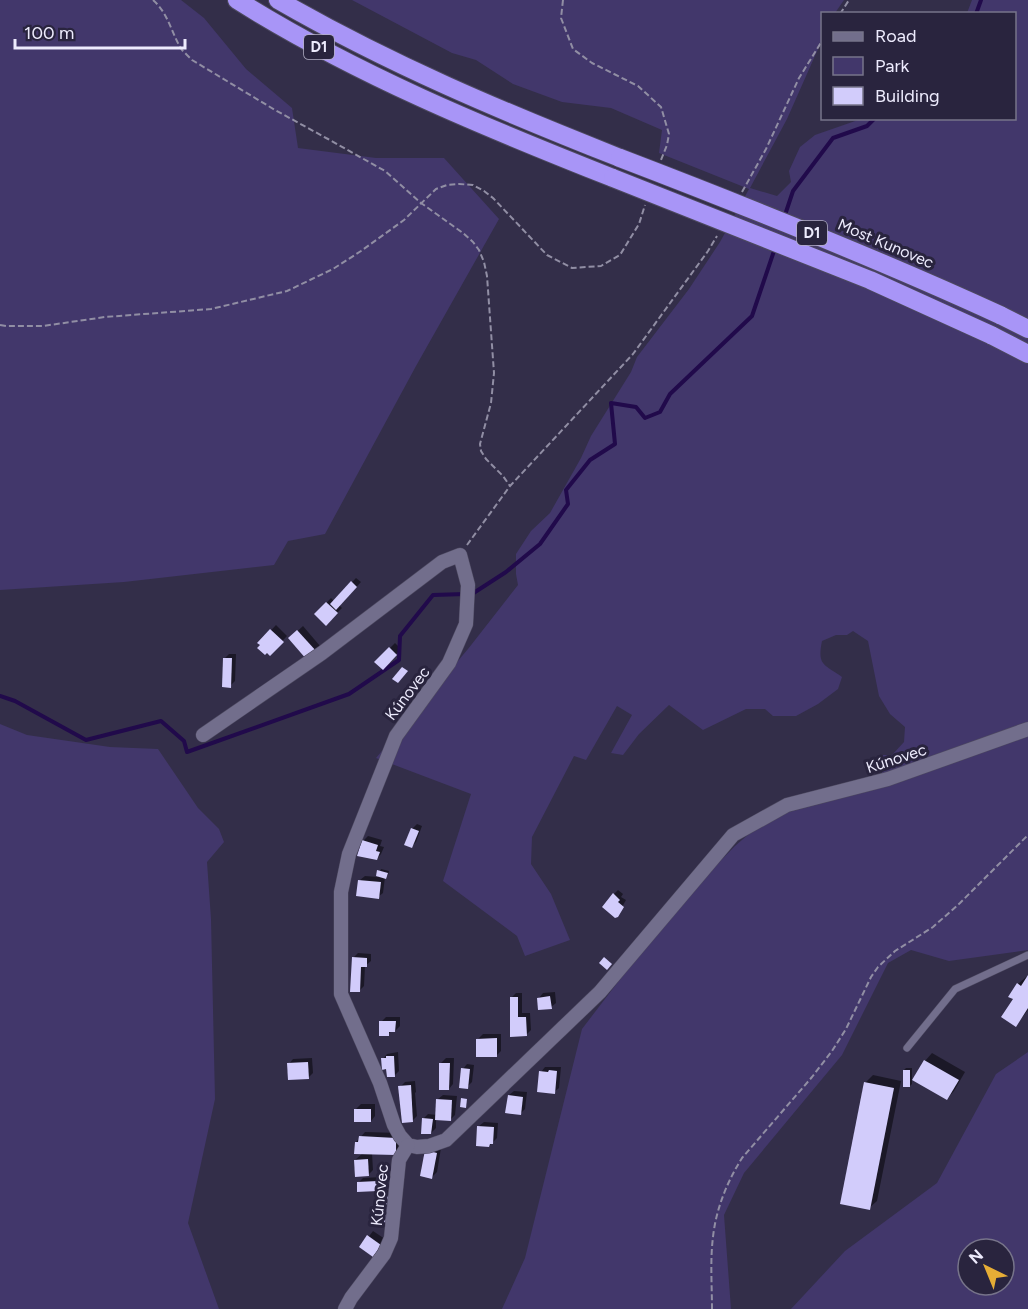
<svg xmlns="http://www.w3.org/2000/svg" width="1028" height="1309" font-family="Figtree,sans-serif">
<style>
.green{fill:#42376b;fill-rule:evenodd}
.shadow{fill:#0007}
.lines{fill:none;stroke-linecap:round;stroke-linejoin:round}
.stream{stroke:#210a4b;stroke-width:4}
.building{fill:#d2ccfb}
.service-casing{stroke:#4d4960;stroke-width:8}
.minor-casing{stroke:#4d4960;stroke-width:15}
.motorway-casing{stroke:#4d4960;stroke-width:20}
.path{stroke:#918ea4;stroke-width:2;stroke-dasharray:6 3;stroke-linecap:butt}
.service{stroke:#726e8c;stroke-width:7}
.minor{stroke:#726e8c;stroke-width:14}
.motorway{stroke:#a895f7;stroke-width:18}
.motorway-bridge-casing{stroke:#4d4960;stroke-width:20;stroke-linecap:butt}
.motorway-bridge{stroke:#a895f7;stroke-width:18}
.labels{text-anchor:middle;stroke-width:6;stroke-linejoin:round;paint-order:stroke}
.shield{fill:#29243e;stroke:#b2afc4;stroke-width:1.5}
.shield-label{font-size:15px;font-weight:bold;fill:#edebfd}
.street-label{font-size:16px;fill:#edebfd;stroke:#29243e}
</style>
<rect width="100%" height="100%" fill="#332e49"/>
<g class="green">
<path d="M0,0h181l23,18 42,51 46,39 6,40 78,10h68l55,61 -83,147 -91,168 -37,7 -14,24 -150,17 -124,8z"/>
<path d="M352,0h492l-9,13 -13,1v26l-35,79 -37,69 27,8 14,-14 -2,-11 11,-24 15,-12 46,-16 153,-1v-104l-47,-1 5,-13h56v950l-79,11 -38,-11 -23,13 -46,92 -98,118 -20,42 7,94h-229l23,-51 57,-229 94,-123 59,-60 22,-19 28,-14 102,-27 -7,-19 3,-12h9l12,-13 1,-15 -15,-13 -11,-18 -11,-55 -15,-10 -6,4h-11l-14,6c-5,25 2,23 20,36l-4,12 -20,15 -22,12h-23l-8,-7h-19l-43,21 -34,-25 -30,29 -16,21 -12,-2 21,-38 -15,-9 -31,54 -12,-4 -42,81 -1,27 20,30 19,46 -45,16 -8,-20 -74,-55 28,-87 -95,-36 92,-109 50,-64 -2,-11v-20l15,-23 19,-18 31,-55 10,-22 40,-64 6,-15 52,-68 31,-47 29,-53 -90,-36 3,-23 -51,-22 -49,-6 -49,-18 -37,-24 -24,-7z"/>
<path d="M0,724l27,11 83,12 48,2 40,59 21,21 5,13 -17,20 4,57 4,180 -27,124 31,86h-219z"/>
<path d="M1028,1052v257h-237l54,-58 92,-68 59,-109zM968,1249h36v36h-36z"/>
</g>
<g class="shadow">
<path d="M356,578l5,4 -22,23 3,3 -16,16 -10,-10 15,-16 3,3z"/>
<path d="M276,625l11,11 -17,18 -11,-11z"/>
<path d="M303,626l17,20 -12,12 -18,-20z"/>
<path d="M395,643l6,6 -18,19 -7,-6z"/>
<path d="M229,654h7l-1,27 -5,5 -5,-28z"/>
<path d="M417,824l5,2 -6,16 -4,4v-17z"/>
<path d="M368,836l14,4 -2,6 4,1 -3,7 -4,5 -14,-18z"/>
<path d="M381,869l8,2 -1,4 -3,2 -2,16 -5,4 -18,-17 5,-4 13,1z"/>
<path d="M618,890l5,4 -2,3 5,3 -8,14 -4,-20z"/>
<path d="M358,953l13,1v7l-6,5 -1,20 -5,5 -6,-33z"/>
<path d="M1026,977l2,1v32l-12,15 -1,-26 3,-15z"/>
<path d="M555,992l1,11 -5,4 -12,-9 4,-5z"/>
<path d="M516,993h6v20h8l1,17 -5,5h-14l-1,-37z"/>
<path d="M386,1017h14v9l-5,5h-3l-4,3 -7,-12z"/>
<path d="M483,1034h18v17l-5,5 -18,-17z"/>
<path d="M398,1052l1,19 -4,4 -7,-7 -5,-9 4,-5z"/>
<path d="M932,1053l33,19 -11,19 -7,8 -22,-38z"/>
<path d="M312,1058l1,15 -5,5 -19,-14 4,-5z"/>
<path d="M446,1058h8l-1,26 -4,5 -8,-26z"/>
<path d="M467,1064l7,1 -2,17 -5,5 -4,-18z"/>
<path d="M545,1067h16l-2,21 -5,4 -13,-20z"/>
<path d="M906,1068h6v16l-2,2 -6,-16z"/>
<path d="M873,1075l28,6 -24,120 -8,7 -4,-125z"/>
<path d="M415,1081l1,11 -1,1 2,23 -5,5 -12,-34 5,-5z"/>
<path d="M514,1091l13,1 -2,17 -5,5 -11,-19z"/>
<path d="M443,1095l14,1 -2,19 -5,5 -14,-1v9l-5,5 -8,-14 5,-5 9,1 1,-16z"/>
<path d="M361,1104h14v12l-4,5 -15,-12z"/>
<path d="M484,1122l14,1 -1,15 -8,8 -10,-20z"/>
<path d="M365,1132l35,1v16l-5,5 -23,-1 1,17 -5,5 -13,-15 8,-7 -7,-11z"/>
<path d="M441,1148l-4,24 -5,5 -5,-26z"/>
<path d="M382,1177v8l-4,5 -20,-7 5,-5z"/>
<path d="M385,1190l14,2 -16,13 -3,-10z"/>
<path d="M373,1231l12,8 -12,16 -12,-8z"/>
</g>
<g class="lines">
<g class="stream">
<path d="M976,14l5,-14"/>
<path d="M784,218l9,-27 40,-53 34,-12 8,-8"/>
<path d="M472,594l34,-22 34,-28 28,-40 -2,-14 24,-30 25,-16 -4,-41 25,4 9,11 15,-6 10,-18 82,-78 23,-68"/>
<path d="M0,696l15,5 71,39 75,-19 23,20 3,11 162,-58 50,-34 1,-24 33,-41 32,-1"/>
</g>
</g>
<g class="building">
<path d="M351,581l6,6 -21,23 -6,-6z"/>
<path d="M326,602l12,11 -12,13 -12,-12z"/>
<path d="M270,629l14,13 -14,14 -3,-3 -2,2 -8,-7 3,-3 -3,-2z"/>
<path d="M297,630l20,22 -10,8 -19,-22z"/>
<path d="M389,647l8,8 -14,15 -9,-8z"/>
<path d="M223,658h9l-1,30 -9,-1z"/>
<path d="M402,667l6,4 -10,12 -6,-4z"/>
<path d="M411,828l8,3 -7,17 -8,-3z"/>
<path d="M362,840l16,5 -2,6 4,1 -3,8 -20,-4z"/>
<path d="M377,870l11,3 -2,6 -10,-3z"/>
<path d="M358,880l23,2 -2,17 -23,-3z"/>
<path d="M613,893l7,7 -2,2 6,5 -6,10 -3,1 -13,-11z"/>
<path d="M352,957l15,1v9h-6l-1,25h-10z"/>
<path d="M604,957l8,7 -5,6 -8,-7z"/>
<path d="M1028,975v33l-12,19 -15,-10 12,-18 -5,-2 9,-14 4,3z"/>
<path d="M550,996l2,13 -14,1 -1,-12z"/>
<path d="M510,997h8v20h8l1,19 -17,1z"/>
<path d="M379,1021h17l-1,11h-6v4h-10z"/>
<path d="M497,1038v19h-21v-18z"/>
<path d="M386,1056h8l1,21h-8l-1,-8 -4,1 -1,-12h5z"/>
<path d="M924,1060l35,20 -12,20 -35,-20z"/>
<path d="M308,1062l1,17 -21,1 -1,-17z"/>
<path d="M439,1063h11l-1,27h-10z"/>
<path d="M461,1068l9,1 -2,20 -9,-1z"/>
<path d="M549,1070l8,1 -2,23 -18,-2 2,-21 9,1z"/>
<rect x="903" y="1070" width="7" height="17"/>
<path d="M864,1082l30,6 -24,122 -30,-6z"/>
<path d="M411,1085l2,37 -11,1 -4,-37z"/>
<path d="M508,1095l15,2 -2,18 -16,-2z"/>
<path d="M461,1098l6,1 -1,9 -6,-1z"/>
<path d="M436,1099l16,1 -1,21 -16,-1z"/>
<rect x="354" y="1109" width="17" height="13"/>
<path d="M422,1118l11,1 -2,15h-10z"/>
<path d="M477,1126l17,1 -1,17h-3l-1,3 -13,-1z"/>
<path d="M359,1136l37,2v17l-42,-1 1,-12h3z"/>
<path d="M425,1150l12,3 -5,26 -12,-3z"/>
<path d="M368,1159l1,17 -14,1 -1,-17z"/>
<path d="M378,1181v10l-21,1v-10z"/>
<path d="M379,1194l16,2 -4,28 -12,-2 2,-16h-4z"/>
<path d="M367,1235l14,10 -8,12 -14,-10z"/>
</g>
<g class="lines">
<g class="service-casing">
<path id="service" d="M907,1048l48,-59 73,-34"/>
</g>
<g class="minor-casing">
<g id="minor">
<path d="M203,735l119,-82 120,-91 18,-7 8,30 -2,39 -17,39 -53,73 -47,118 -8,38v102l39,89 14,42 6,11 8,9 9,2 12,-1 17,-6 154,-148 133,-157 54,-30 101,-26 140,-50"/>
<path d="M345,1309l6,-11 33,-44 7,-16 8,-78 9,-15"/>
</g>
</g>
<g class="motorway-casing">
<g id="motorway">
<path d="M237,0c118,74 247,127 376,178"/>
<path d="M278,0c111,64 223,111 342,158"/>
<path d="M1000,315l28,14"/>
<path d="M991,335l37,19"/>
</g>
</g>
<g class="path">
<path d="M153,0c16,14 18,33 29,50 3,3 7,7 10,10l83,50 53,29 57,32 36,32 42,30 10,9 6,8 5,12 3,14 7,97 -3,30 -11,41 1,7 5,8 17,17 7,10"/>
<path d="M563,0l-2,18 12,31 19,14 46,23 23,21 8,27 -2,11 -6,15"/>
<path d="M840,14l9,-14"/>
<path d="M742,192l24,-43 33,-71 23,-37"/>
<path d="M0,325l6,1h37l62,-9 106,-8 76,-18 46,-22 28,-18 43,-31 32,-31 11,-4 12,-1 14,1 11,6 9,7 54,57 25,13 29,-2 19,-11 19,-31 6,-19"/>
<path d="M467,545l43,-59 123,-132 75,-103 9,-15"/>
<path d="M712,1309c0,-23 -2,-48 1,-72 3,-28 14,-55 29,-79l70,-81 20,-26 14,-22 25,-52 7,-10 17,-16 38,-24 27,-24 68,-68"/>
</g>
<use href="#service" class="service"/>
<use href="#minor" class="minor"/>
<use href="#motorway" class="motorway"/>
<g class="motorway-bridge-casing">
<g id="motorway-bridge">
<path d="M620,158c128,49 256,100 380,157"/>
<path d="M613,178l257,102 121,55"/>
</g>
</g>
<use href="#motorway-bridge" class="motorway-bridge"/>
</g>
<g class="labels">
<g class="shield">
<rect x="304" y="35" width="30" height="24" rx="4.5"/>
<rect x="797" y="221" width="30" height="24" rx="4.5"/>
</g>
<g class="shield-label">
<text x="319" y="52">D1</text>
<text x="812" y="238">D1</text>
</g>
<g class="street-label">
<text transform="translate(886 243) rotate(23)" y="6">Most Kunovec</text>
<text transform="translate(407 693) rotate(-53)" y="6">Kúnovec</text>
<text transform="translate(896 758) rotate(-18)" y="6">Kúnovec</text>
<text transform="translate(379 1195) rotate(-84)" y="6">Kúnovec</text>
</g>
</g>
<rect x="821" y="12" width="195" height="108" fill="#29243e" stroke="#77748a" stroke-width="1.5"/>
<rect x="833" y="32" width="30" height="9" fill="#726e8c" stroke="#77748a" stroke-width="1.5"/>
<text x="875" y="42" font-size="18" fill="#edebfd">Road</text>
<rect x="833" y="57" width="30" height="18" fill="#42376b" stroke="#77748a" stroke-width="1.5"/>
<text x="875" y="72" font-size="18" fill="#edebfd">Park</text>
<rect x="833" y="87" width="30" height="18" fill="#d2ccfb" stroke="#77748a" stroke-width="1.5"/>
<text x="875" y="102" font-size="18" fill="#edebfd">Building</text>
<g transform="translate(986 1267) rotate(317)"><circle r="28" fill="#29243e" stroke="#77748a" stroke-width="1.5"/>
<path d="M0-4.5L10 22L0 15L-10 22Z" fill="#e6ad36"/>
<text y="-9" font-size="16" font-weight="bold" text-anchor="middle" fill="#edebfd">N</text>
</g>
<path d="M15 39v9h170v-9" fill="none" stroke="#edebfd" stroke-width="3"/>
<text x="24" y="39" font-size="18" fill="#edebfd" stroke="#29243e" stroke-width="4.5" paint-order="stroke">100 m</text>
</svg>
